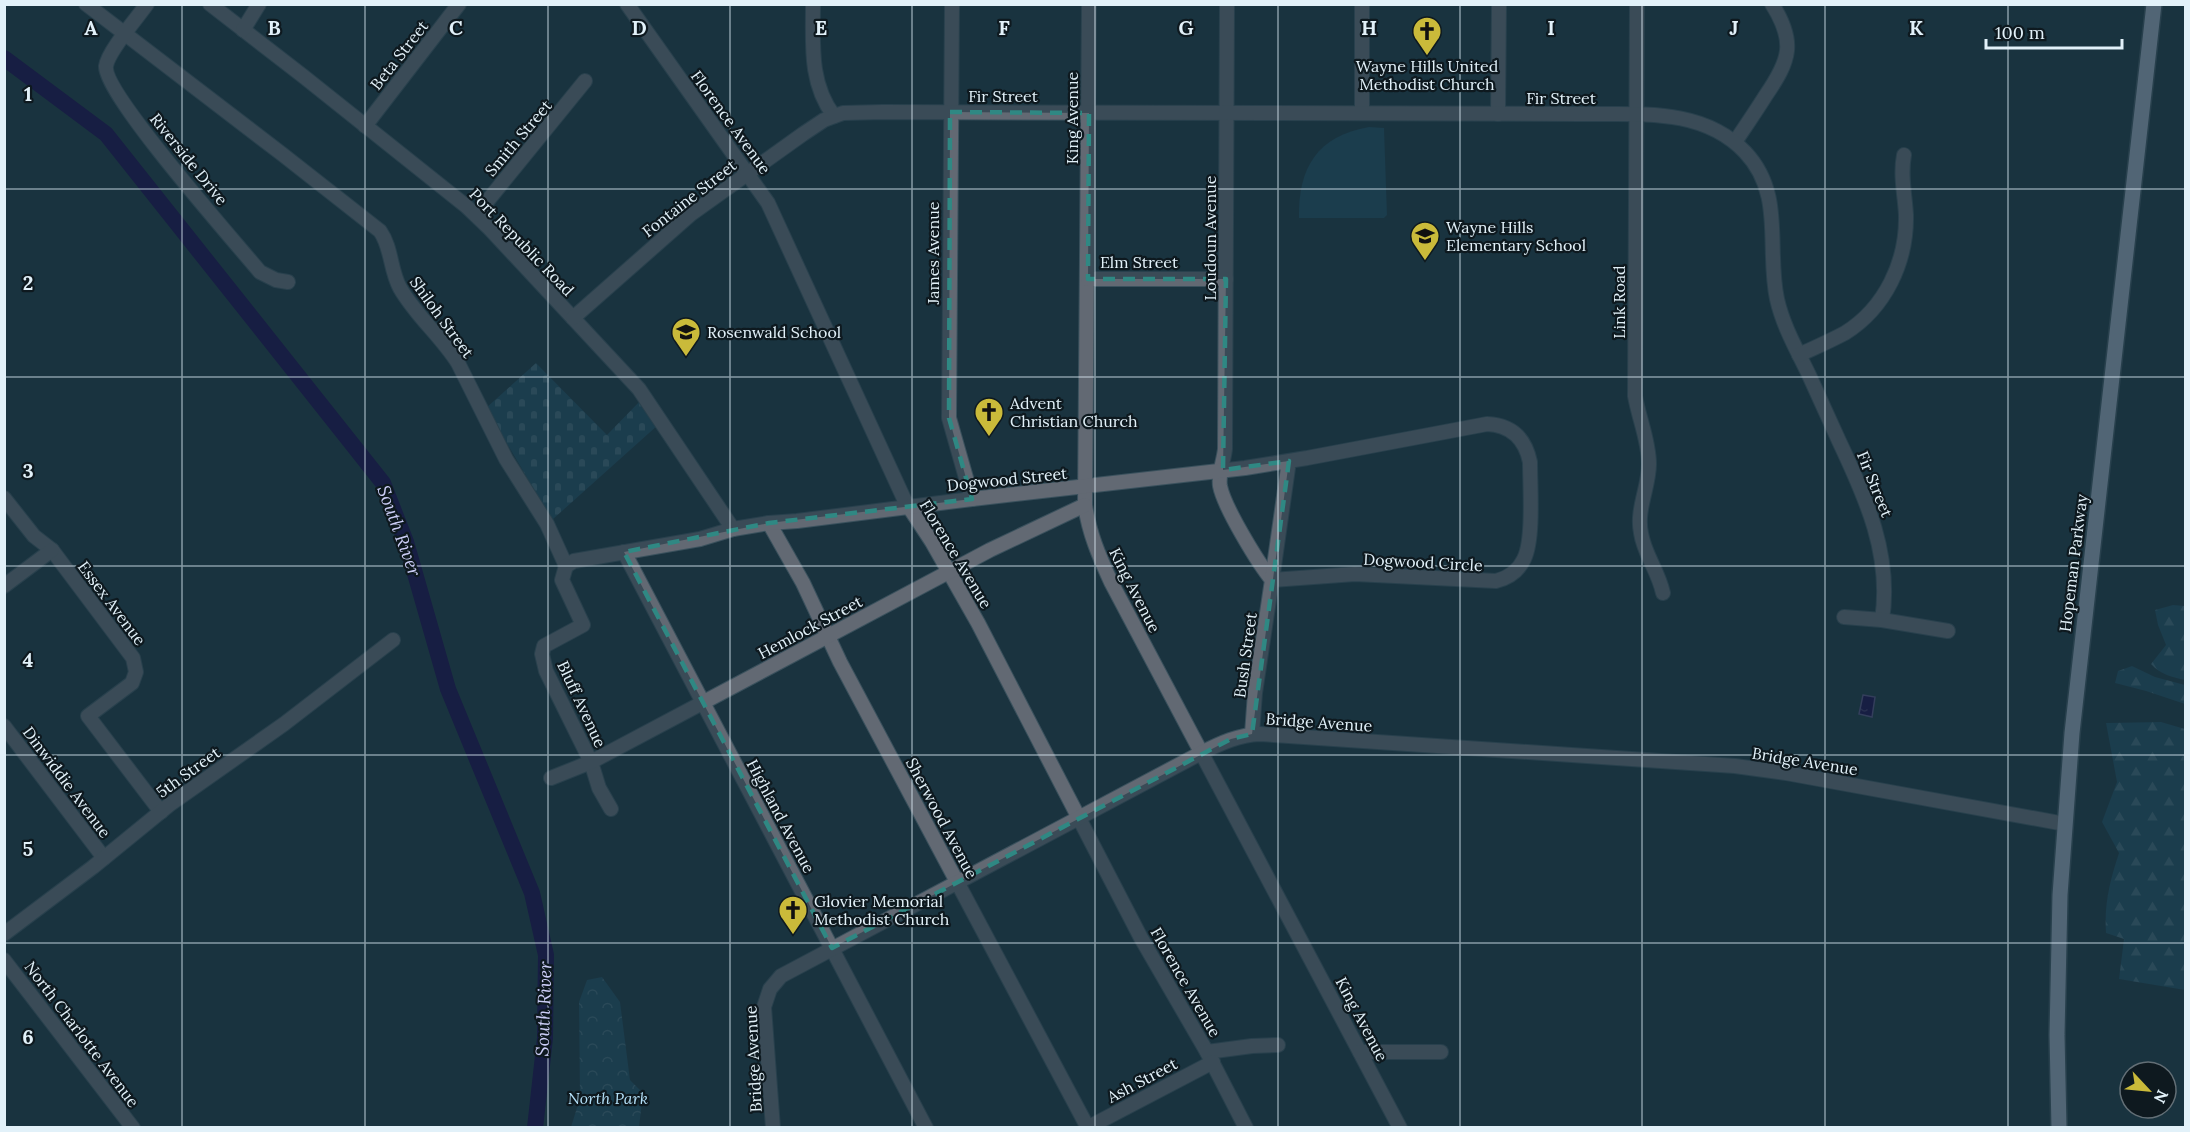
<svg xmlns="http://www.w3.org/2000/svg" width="2190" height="1132" font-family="Lora,serif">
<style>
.forest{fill:url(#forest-firs)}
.cemetery{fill:url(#cemetery-stones)}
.park{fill:url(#park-crowns)}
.pitch{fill:#1d495d}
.water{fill:url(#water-ripples);stroke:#524c7c;stroke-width:1.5}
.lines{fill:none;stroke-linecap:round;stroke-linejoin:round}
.river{stroke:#150547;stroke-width:16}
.minor-casing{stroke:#3a515d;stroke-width:16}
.major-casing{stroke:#3a515d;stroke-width:18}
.minor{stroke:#626973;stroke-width:14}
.major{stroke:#94a2b5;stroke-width:15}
.marked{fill:none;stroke:#2f8883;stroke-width:4.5;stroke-dasharray:12 8;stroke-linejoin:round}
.grid{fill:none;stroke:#e2f1f9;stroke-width:1.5;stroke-opacity:0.55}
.labels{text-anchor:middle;stroke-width:4.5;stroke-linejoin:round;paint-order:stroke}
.street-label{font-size:16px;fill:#e2f1f9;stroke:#0e191f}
.poi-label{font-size:16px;fill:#e2f1f9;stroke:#0e191f;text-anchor:start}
.park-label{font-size:16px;font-style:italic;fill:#b3dff7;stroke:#0e191f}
.water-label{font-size:18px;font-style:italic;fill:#cbcdf6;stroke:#0e191f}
.grid-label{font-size:20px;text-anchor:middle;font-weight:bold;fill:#e2f1f9;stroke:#0e191f;stroke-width:4.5;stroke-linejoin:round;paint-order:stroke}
</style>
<defs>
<pattern id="forest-firs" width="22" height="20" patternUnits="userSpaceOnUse" patternTransform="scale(1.5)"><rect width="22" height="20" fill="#1d495d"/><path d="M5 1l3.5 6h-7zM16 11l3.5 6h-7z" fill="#3e6475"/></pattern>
<pattern id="cemetery-stones" width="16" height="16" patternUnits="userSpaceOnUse" patternTransform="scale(1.5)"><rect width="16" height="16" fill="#1d495d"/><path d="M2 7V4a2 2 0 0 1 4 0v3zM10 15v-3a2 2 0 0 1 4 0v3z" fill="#3e6475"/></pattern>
<pattern id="park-crowns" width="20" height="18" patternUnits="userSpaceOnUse" patternTransform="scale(1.5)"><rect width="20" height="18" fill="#1d495d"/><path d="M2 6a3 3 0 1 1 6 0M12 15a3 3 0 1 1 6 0" fill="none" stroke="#3e6475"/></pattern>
<pattern id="water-ripples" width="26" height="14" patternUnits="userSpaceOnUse" patternTransform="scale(1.5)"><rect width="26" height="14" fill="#150547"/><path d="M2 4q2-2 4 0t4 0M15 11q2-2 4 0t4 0" fill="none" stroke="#372a62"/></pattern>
</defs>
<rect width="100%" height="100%" fill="#1a333f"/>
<g class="forest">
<path d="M2173,605l12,1v74c-13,-3 -24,-5 -34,-16l15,-19 -8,-20 -3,-15z"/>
<path d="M2132,666l23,11 30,8v19l-39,-13 -31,-8 3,-12z"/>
<path d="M2161,722l24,7v261l-66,-11 5,-40 -18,-6c-2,-29 4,-53 13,-80l-17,-31 15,-40 -11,-59z"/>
</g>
<path class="cemetery" d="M536,363l71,72 33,-34 18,24 -106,95 -66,-112z"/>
<path class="park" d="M602,977l18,25 10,78 13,13 -4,34h-68l9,-29 -1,-96 8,-22z"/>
<path class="pitch" d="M1369,127l15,1 3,87 -3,3h-85c-1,-50 18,-82 70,-91z"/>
<path class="water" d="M1863,695l12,2 -3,20 -13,-3z"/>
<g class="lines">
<path class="river" d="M4,58l102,76 277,349 23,59 42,147 84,204 14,62 -1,83 -10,90"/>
<g class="minor-casing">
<g id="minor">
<path d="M86,4l196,150 98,77c12,17 10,39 20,57 16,28 41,48 58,75l48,96 41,65 19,42"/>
<path d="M147,4c-9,13 -39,47 -41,62 -3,27 130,177 154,206l16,8 12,2"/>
<path d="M210,4l93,72 163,130 24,23 149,160 94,140"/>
<path d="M627,4l141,199 137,298 27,41 46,81 163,315 66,114 39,76"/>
<path d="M813,4c0,40 -4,79 21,112"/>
<path d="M952,4l-3,414 23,81"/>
<path d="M1089,4l-4,501c4,28 14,51 26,77l289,546"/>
<path d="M1227,4l-2,445c-1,11 -7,25 -5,37 4,21 38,77 52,94l-17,113 -3,41"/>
<path d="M1637,4l-2,392c4,23 14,45 14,68 0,23 -13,46 -8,69 3,21 17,37 22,60"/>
<path d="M243,30l16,-26"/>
<path d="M1362,113v-109"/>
<path d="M1498,114l1,-110"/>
<path d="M365,126l94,-122"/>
<path d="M1735,142c10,-15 21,-31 31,-47 24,-35 30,-53 6,-91"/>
<path d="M476,215l109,-134"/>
<path d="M1088,279h138"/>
<path d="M573,318l118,-104 112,-80 21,-14 19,-7 40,-1 699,2c57,1 120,-7 163,38 40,42 21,96 32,147 6,27 20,51 32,76 10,22 20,44 30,66 27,57 53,114 43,179"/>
<path d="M1799,355c15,-7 31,-14 46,-22 40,-25 62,-71 61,-118 -1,-20 -6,-39 -2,-60"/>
<path d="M4,498l30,38 18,14 81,108 3,14 -4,11 -44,33 73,96"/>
<path d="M769,523l34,60 37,79 248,466"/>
<path d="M624,552l302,576"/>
<path d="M566,566l8,-5 126,-22 33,-10 36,-6 28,-2 175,-22 273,-31 62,-10 180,-34c24,1 38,14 43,38 0,24 4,77 -6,97 -6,13 -16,19 -28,22l-141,-7 -83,6 17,-119"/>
<path d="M566,566l-4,14 21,45 -39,21 -2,8 4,17 45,91 8,26 12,21"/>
<path d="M4,586l48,-36"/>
<path d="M1844,617l38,3 66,11"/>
<path d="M4,726l100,132"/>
<path d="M551,778l40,-16 399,-212 95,-45"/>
<path d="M4,934l89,-67 76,-62 115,-81 109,-84"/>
<path d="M4,960l129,168"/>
<path d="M1207,1052l45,-6 26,-1"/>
<path d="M1360,1052h81"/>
<path d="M773,1128l-9,-121 6,-18 11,-13 420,-223c20,-10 37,-18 59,-19l475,32 51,7 279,51"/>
<path d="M1087,1128l126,-66"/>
</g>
</g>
<g class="major-casing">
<path id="major" d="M2059,1128l-2,-93 3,-140 12,-162 82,-729"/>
</g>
<use href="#minor" class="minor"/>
<use href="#major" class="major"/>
</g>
<path d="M0 0H2190V1132H0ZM950,112l139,1 -1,166h138l-3,191 66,-9 -37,273 -21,5 -399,209 -208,-396 145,-29 203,-24 -23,-81z" fill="#1a333f" fill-opacity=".55" fill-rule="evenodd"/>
<path class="marked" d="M950,112l139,1 -1,166h138l-3,191 66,-9 -37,273 -21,5 -399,209 -208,-396 145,-29 203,-24 -23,-81z"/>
<path class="grid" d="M182,4v1124M365,4v1124M548,4v1124M730,4v1124M912,4v1124M1095,4v1124M1278,4v1124M1460,4v1124M1642,4v1124M1825,4v1124M2008,4v1124M4,189h2182M4,377h2182M4,566h2182M4,755h2182M4,943h2182"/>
<defs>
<g id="church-pin" transform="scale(1.5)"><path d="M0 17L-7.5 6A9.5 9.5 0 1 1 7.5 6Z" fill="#caba3a" stroke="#0e191f"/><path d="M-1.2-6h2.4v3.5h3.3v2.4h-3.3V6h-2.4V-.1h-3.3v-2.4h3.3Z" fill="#111"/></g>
<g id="school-pin" transform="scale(1.5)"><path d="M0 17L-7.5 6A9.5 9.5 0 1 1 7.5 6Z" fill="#caba3a" stroke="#0e191f"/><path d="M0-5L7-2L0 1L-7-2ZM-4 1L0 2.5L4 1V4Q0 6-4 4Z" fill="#111"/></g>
</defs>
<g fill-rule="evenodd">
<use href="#church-pin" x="1427" y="31"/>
<use href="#school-pin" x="1425" y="236"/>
<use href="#school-pin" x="686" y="332"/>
<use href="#church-pin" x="989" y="412"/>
<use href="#church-pin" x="793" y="910"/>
</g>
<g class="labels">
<g class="street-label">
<text transform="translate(399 55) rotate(-52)" y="6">Beta Street</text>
<text x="1003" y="102">Fir Street</text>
<text x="1561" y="104">Fir Street</text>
<text transform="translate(1072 118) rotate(-90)" y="6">King Avenue</text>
<text transform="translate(731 122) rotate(54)" y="6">Florence Avenue</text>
<text transform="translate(518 138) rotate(-50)" y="6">Smith Street</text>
<text transform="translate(189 159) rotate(51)" y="6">Riverside Drive</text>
<text transform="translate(689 198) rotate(-38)" y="6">Fontaine Street</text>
<text transform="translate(1210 238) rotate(-90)" y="6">Loudoun Avenue</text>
<text transform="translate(522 242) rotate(46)" y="6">Port Republic Road</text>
<text transform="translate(933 253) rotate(-90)" y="6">James Avenue</text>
<text x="1139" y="268">Elm Street</text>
<text transform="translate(1619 302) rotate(-90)" y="6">Link Road</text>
<text transform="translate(442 317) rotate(54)" y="6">Shiloh Street</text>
<text transform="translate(1007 479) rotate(-6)" y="6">Dogwood Street</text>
<text transform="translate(1875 484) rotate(68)" y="6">Fir Street</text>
<text transform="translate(956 554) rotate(59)" y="6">Florence Avenue</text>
<text transform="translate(1423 562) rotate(3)" y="6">Dogwood Circle</text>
<text transform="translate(2073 563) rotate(-83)" y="6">Hopeman Parkway</text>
<text transform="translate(1135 590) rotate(63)" y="6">King Avenue</text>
<text transform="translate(112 603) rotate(53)" y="6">Essex Avenue</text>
<text transform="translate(810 627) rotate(-28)" y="6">Hemlock Street</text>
<text transform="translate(1245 655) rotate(-82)" y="6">Bush Street</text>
<text transform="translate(582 704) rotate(65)" y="6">Bluff Avenue</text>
<text transform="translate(1319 722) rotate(4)" y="6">Bridge Avenue</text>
<text transform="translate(1805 761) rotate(9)" y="6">Bridge Avenue</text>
<text transform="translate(188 772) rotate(-36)" y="6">5th Street</text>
<text transform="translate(67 782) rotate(53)" y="6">Dinwiddie Avenue</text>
<text transform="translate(781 816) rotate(62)" y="6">Highland Avenue</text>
<text transform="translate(942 818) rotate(62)" y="6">Sherwood Avenue</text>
<text transform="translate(1186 982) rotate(60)" y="6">Florence Avenue</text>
<text transform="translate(1362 1019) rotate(62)" y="6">King Avenue</text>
<text transform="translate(82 1034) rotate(53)" y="6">North Charlotte Avenue</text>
<text transform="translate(753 1059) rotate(-93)" y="6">Bridge Avenue</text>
<text transform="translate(1142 1080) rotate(-28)" y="6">Ash Street</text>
</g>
<g class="poi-label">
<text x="1427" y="72" text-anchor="middle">Wayne Hills United<tspan x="1427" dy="18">Methodist Church</tspan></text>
<text x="1446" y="233">Wayne Hills<tspan x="1446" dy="18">Elementary School</tspan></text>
<text x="707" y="338">Rosenwald School</text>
<text x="1010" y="409">Advent<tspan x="1010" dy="18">Christian Church</tspan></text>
<text x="814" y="907">Glovier Memorial<tspan x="814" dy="18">Methodist Church</tspan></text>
</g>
<g class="park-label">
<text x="608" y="1104">North Park</text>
</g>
<g class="water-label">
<text transform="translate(399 531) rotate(70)" y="6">South River</text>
<text transform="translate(544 1009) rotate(-88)" y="6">South River</text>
</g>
</g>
<g class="grid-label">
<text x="91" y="35">A</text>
<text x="274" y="35">B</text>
<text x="456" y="35">C</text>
<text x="639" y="35">D</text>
<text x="821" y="35">E</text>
<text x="1004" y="35">F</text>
<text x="1186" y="35">G</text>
<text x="1369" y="35">H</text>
<text x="1551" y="35">I</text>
<text x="1734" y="35">J</text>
<text x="1916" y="35">K</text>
<text x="28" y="101">1</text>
<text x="28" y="290">2</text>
<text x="28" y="478">3</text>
<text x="28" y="667">4</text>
<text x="28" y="856">5</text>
<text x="28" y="1044">6</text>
</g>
<rect width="2190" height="1132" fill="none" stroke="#e2f1f9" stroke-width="12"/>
<g transform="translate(2148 1090) rotate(116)"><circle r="28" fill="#0e191f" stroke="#636f76" stroke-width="1.5"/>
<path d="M0-4.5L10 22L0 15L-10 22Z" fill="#caba3a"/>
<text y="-9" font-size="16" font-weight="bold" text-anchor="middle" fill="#e2f1f9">N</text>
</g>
<path d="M1986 39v9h136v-9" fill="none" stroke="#e2f1f9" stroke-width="3"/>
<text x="1995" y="39" font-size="18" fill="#e2f1f9" stroke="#0e191f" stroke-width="4.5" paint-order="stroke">100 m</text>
</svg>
